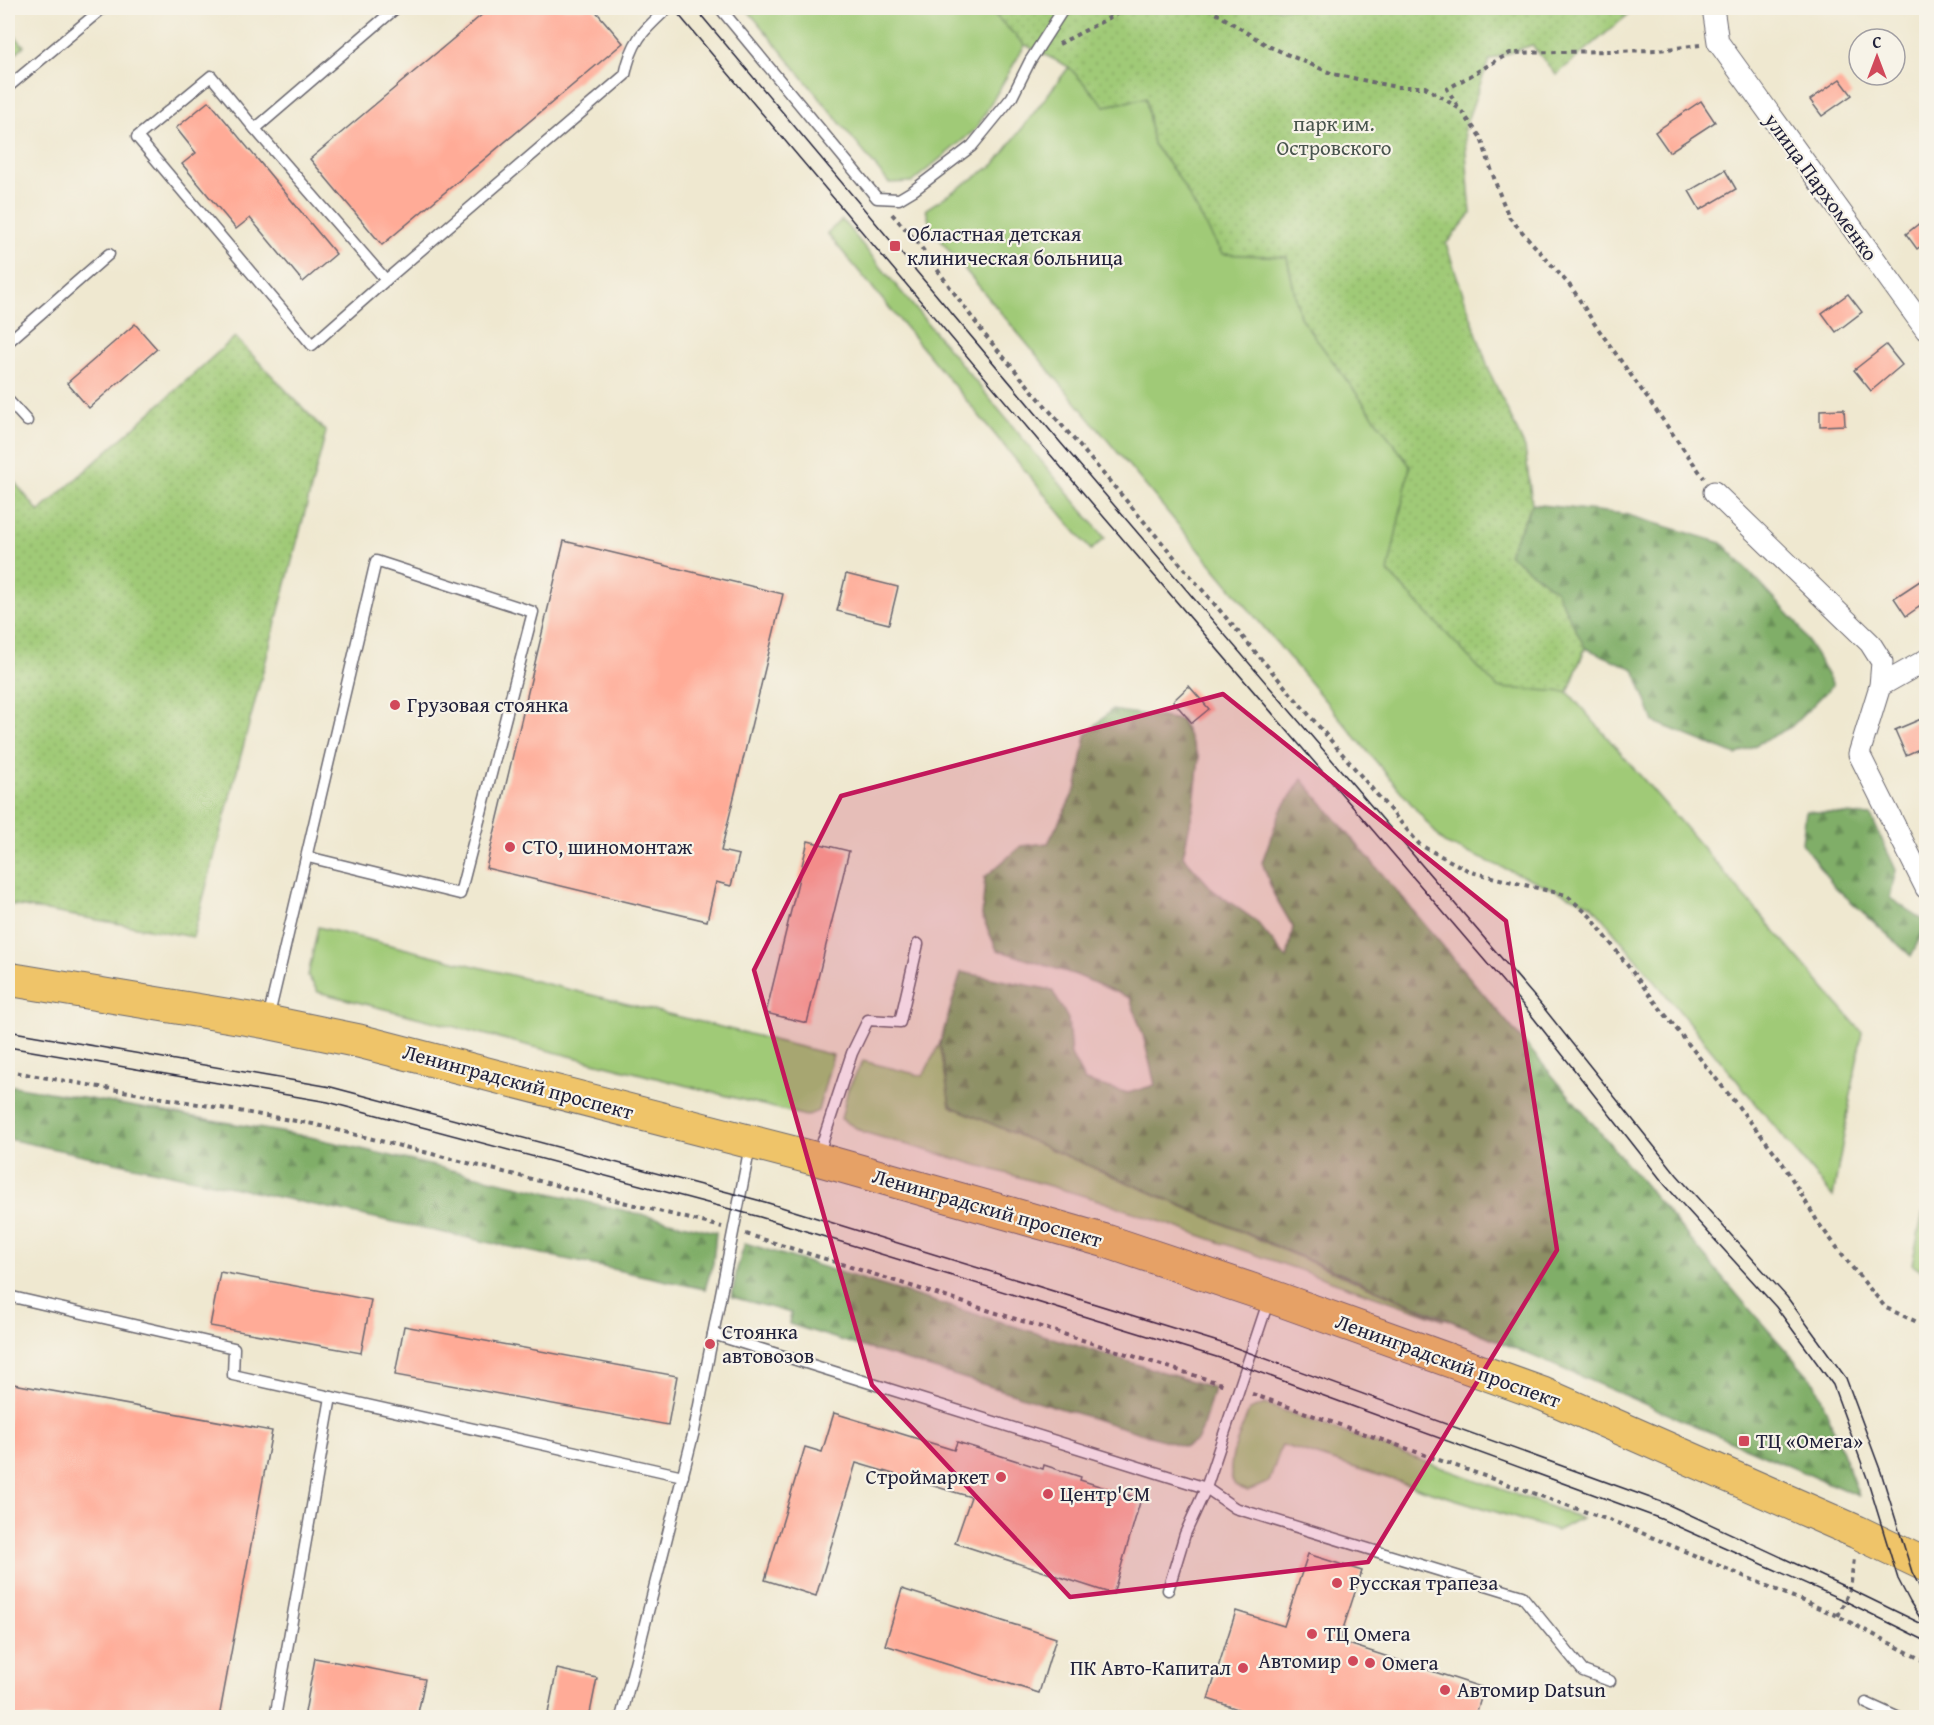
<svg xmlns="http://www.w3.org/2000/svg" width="1934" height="1725" font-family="'Gentium Book Plus',serif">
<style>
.green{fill:#a0ca77;stroke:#617659;stroke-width:1.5}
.forest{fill:url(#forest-firs);stroke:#516852;stroke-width:1.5}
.park{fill:url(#park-dots);stroke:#617659;stroke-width:1.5}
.building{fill:#ffab97}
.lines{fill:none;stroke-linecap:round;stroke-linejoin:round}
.service-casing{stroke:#6a676f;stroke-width:13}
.minor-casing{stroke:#6a676f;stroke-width:23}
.primary-casing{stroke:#6a676f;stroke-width:35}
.path{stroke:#6a676f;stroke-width:4;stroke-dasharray:4.5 4.5;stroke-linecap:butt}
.service{stroke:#fff;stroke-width:10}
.minor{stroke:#fff;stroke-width:21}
.primary{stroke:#efc469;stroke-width:33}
.tram{stroke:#22223b;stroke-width:1.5}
.marked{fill:#c2185b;fill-opacity:0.2;stroke:#c2185b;stroke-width:4.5;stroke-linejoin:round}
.poi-dot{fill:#d1495b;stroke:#f7f3e8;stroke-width:2}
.labels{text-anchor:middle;stroke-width:4.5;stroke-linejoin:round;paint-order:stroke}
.park-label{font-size:21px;fill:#48544d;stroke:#f7f3e8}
.street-label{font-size:21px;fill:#22223b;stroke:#f7f3e8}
.poi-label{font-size:21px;fill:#22223b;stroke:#f7f3e8;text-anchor:start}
</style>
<defs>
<pattern id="forest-firs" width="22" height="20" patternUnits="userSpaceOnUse" patternTransform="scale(1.5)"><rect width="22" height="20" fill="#80ae68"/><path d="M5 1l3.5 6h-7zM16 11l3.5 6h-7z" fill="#688d57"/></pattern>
<pattern id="park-dots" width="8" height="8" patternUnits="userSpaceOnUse" patternTransform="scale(1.5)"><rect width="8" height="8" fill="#a0ca77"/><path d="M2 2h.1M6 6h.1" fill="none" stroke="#8aad68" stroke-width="1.8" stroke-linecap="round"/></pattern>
</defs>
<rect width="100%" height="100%" fill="#f7f3e8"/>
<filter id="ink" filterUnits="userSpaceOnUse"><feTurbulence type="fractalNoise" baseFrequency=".0167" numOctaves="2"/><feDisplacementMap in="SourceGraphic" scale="12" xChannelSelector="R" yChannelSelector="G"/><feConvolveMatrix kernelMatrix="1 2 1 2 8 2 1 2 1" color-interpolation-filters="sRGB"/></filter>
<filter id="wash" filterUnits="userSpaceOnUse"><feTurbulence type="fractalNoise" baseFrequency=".008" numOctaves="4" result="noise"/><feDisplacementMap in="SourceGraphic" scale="24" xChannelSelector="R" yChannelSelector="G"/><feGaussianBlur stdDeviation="1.35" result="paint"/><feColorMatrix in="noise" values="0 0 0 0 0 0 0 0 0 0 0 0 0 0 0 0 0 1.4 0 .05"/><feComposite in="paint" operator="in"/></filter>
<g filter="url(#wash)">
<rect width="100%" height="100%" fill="#efe8d0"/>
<g class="green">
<path d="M746,8h242l37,37 -49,84 -64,53 -23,1z"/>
<path d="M1069,67l36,39 41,-8 7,46 24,31 110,82 13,60 285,331 -17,44 294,340 -29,165 -241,-292 -148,-62 -513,-614 -5,-20 68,-44z"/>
<path d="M842,220l263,318 -14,12 -264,-317z"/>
<path d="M318,927l515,128 -15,56 -12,5 -488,-124 -10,-16z"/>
<path d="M940,1043l11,63 493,214 -349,-121 -232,-67 -22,-13 7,-30 15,-28 60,15z"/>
<path d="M1923,1212h3v61l-14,-9z"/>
<path d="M1265,1404l316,114 -24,13 -275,-86 -13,37 -21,9c-4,-2 -9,-3 -13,-6 -13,-17 8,-57 14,-75z"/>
</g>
<g class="forest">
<path d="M1532,504l92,10 98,29 75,80 36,62 -42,42 -55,28 -82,-33 -20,-53 -49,-21 -29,-57 -48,-37z"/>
<path d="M1111,710l70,10 18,38 -5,47 -11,51 30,34 43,31 31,38 6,-32 -19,-32 -12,-33 18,-50 22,-33 443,525 71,80 43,112 -909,-390 -10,-63 21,-71 91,18 16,29 3,36 14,26 43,12 27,-8 -12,-50 -13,-37 -54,-23 -79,-25 -15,-34 3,-39 36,-31 27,-3 29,-57 9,-51z"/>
<path d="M1806,811l65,5 25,54 -6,28 36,24v4l-15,30 -78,-71 -31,-42z"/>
<path d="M8,1085l302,52 406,95 -3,31 -8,26 -697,-150z"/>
<path d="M745,1243l469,145 -12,42 -5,11 -12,6 -396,-123 2,-11 -59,-16 5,-28z"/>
</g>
<g class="park">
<path d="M988,8h648l-80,67 -24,-30 -43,15 -25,69 7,85 -25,30 44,129 35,75 7,56 -24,50 48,37 29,57 -17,44 -70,-4 -110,-116 22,-106 -110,-149 -13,-60 -65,-3 -45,-79 -24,-31 -7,-46 -41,8 -36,-39 -44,-22z"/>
<path d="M8,28l16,18 -16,14z"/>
<path d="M235,337l91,95 -133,505 -185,-33v-430l31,38z"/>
</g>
<g id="blocks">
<g class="building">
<path d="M490,8h103l30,35 -241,202 -72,-86z"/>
<path d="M1840,79l12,16 -30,21 -12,-16z"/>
<path d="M209,101l127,153 -33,28 -53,-64 -14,11 -54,-65 14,-11 -20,-25z"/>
<path d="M1701,101l14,21 -46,30 -14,-20z"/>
<path d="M1725,170l11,19 -36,21 -11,-19z"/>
<path d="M1926,218v24l-9,7 -11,-15z"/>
<path d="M1848,294l14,18 -26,20 -14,-19z"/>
<path d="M135,324l22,25 -68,59 -22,-25z"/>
<path d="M1886,345l16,20 -31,26 -17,-21z"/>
<path d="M1844,409l1,16 -25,1v-16z"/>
<path d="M564,541l219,53 -62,257 18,4 -8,31 -15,-4 -9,39 -221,-53z"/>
<path d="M846,574l52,13 -9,37 -52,-13z"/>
<path d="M1926,577v25l-20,14 -12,-18z"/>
<path d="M1189,686l20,23 -17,14 -19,-22z"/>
<path d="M1926,717v29l-20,9 -11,-25z"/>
<path d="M808,841l41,10 -42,172 -41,-10z"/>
<path d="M220,1272l151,28 -10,53 -151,-27z"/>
<path d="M404,1326l273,50 -9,49 -273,-50z"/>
<path d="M8,1383l264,48 -53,287h-211z"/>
<path d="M834,1413l120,37 3,-8 86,27 1,-4 37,12 -1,3 61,19 -28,95 -158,-51 16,-46 -115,-34 -40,133 -51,-16 40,-133 17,5z"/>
<path d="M1308,1554l54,17 -23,70 145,47 -9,30h-211l-56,-19 28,-88 48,15z"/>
<path d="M902,1589l154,49 -17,55 -154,-48z"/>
<path d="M315,1658l110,21 -8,39h-113z"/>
<path d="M557,1669l40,9 -8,40h-42z"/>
</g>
</g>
</g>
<g filter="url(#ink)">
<use href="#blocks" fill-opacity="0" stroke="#6a676f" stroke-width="1.5"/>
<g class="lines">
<g class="service-casing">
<g id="service">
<path d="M396,8l-141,121 131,151 239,-205c7,-35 18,-44 43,-67"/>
<path d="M720,8l157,190 22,1 15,-9 58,-44 40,-49 18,-36 34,-53"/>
<path d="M8,87l95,-79"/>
<path d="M255,129l-44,-53 -74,61 175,208 74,-65"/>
<path d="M8,342l101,-88"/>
<path d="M8,400l19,21"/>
<path d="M268,1019l108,-458 157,51 -73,282 -152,-37"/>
<path d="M818,1156l34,-103 16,-33 32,2 18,-78"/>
<path d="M8,1296l226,52 -1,27 450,101"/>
<path d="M713,1334l493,154 63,-189"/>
<path d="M1168,1590l17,-56 21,-46 29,20 287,88 61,75 27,10"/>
<path d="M1866,1703l33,15"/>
<path d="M275,1718l56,-321"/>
<path d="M621,1718l73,-287 56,-285"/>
</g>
</g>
<g class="minor-casing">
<g id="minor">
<path d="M1713,8l5,34 208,288"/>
<path d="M1714,492l156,151 12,19 -2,24"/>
<path d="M1926,660l-46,26 -21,68 67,134"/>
</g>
</g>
<g class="primary-casing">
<path id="primary" d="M8,979l259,43 92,19 458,118 289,82 164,55 273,98 314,138 69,33"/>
</g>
<g class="path">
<path d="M1208,8l60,38 65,28 63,13h29l35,22 21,29 17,52 11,27 63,71 22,35 110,155"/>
<path d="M1059,44l69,-36"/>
<path d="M1458,106l-11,-17 63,-36 149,-3 41,-5"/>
<path d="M892,214l26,29 66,91 436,511 51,27 95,23 24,21 69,91 121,152 39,65 36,47 31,37 40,18"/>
<path d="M8,1071l305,53 409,103"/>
<path d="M746,1234l479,151"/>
<path d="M1252,1394l371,131 215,91 88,46"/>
<path d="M1838,1616l12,-27 4,-30"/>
</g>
<use href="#service" class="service"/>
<use href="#minor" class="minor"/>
<use href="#primary" class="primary"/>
<g class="tram">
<path d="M673,8l369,437 486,566 137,174 111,122 57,78 34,93 31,101 12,23 16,25"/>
<path d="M695,8l359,427 485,567 138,173 110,122 59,81 35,94 31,100 14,28"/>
<path d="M8,1031l323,56 434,115 463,143 439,159 183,85 74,36"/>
<path d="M8,1047l320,55 432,115 463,142 438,160 184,82 81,40"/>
</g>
</g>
</g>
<path class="marked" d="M1223,694l283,227 51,329 -189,312 -298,35 -198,-212 -118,-415 87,-174z"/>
<g class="poi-dot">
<rect x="889" y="240" width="12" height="12" rx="3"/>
<circle cx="395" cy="705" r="6"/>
<circle cx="510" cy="847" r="6"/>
<circle cx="710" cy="1344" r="6"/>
<rect x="1738" y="1435" width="12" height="12" rx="3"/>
<circle cx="1001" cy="1477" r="6"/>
<circle cx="1048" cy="1494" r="6"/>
<circle cx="1337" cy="1583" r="6"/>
<circle cx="1312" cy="1634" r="6"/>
<circle cx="1353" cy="1661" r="6"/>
<circle cx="1370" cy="1663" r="6"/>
<circle cx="1243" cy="1668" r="6"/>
<circle cx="1445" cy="1690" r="6"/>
</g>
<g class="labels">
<g class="park-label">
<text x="1334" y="131">парк им.<tspan x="1334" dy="24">Островского</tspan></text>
</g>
<g class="street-label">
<text transform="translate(1821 187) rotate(54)" y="7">улица Пархоменко</text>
<text transform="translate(518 1082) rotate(15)" y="7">Ленинградский проспект</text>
<text transform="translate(987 1208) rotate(16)" y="7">Ленинградский проспект</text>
<text transform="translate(1448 1361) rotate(20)" y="7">Ленинградский проспект</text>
</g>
<g class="poi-label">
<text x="907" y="241">Областная детская<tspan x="907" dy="24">клиническая больница</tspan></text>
<text x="407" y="712">Грузовая стоянка</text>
<text x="522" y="854">СТО, шиномонтаж</text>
<text x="722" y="1339">Стоянка<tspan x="722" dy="24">автовозов</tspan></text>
<text x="1756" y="1448">ТЦ «Омега»</text>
<text x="989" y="1484" text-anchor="end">Строймаркет</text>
<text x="1060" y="1501">Центр'СМ</text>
<text x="1349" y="1590">Русская трапеза</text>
<text x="1324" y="1641">ТЦ Омега</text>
<text x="1341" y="1668" text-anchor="end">Автомир</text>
<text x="1382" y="1670">Омега</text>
<text x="1231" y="1675" text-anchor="end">ПК Авто-Капитал</text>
<text x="1457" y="1697">Автомир Datsun</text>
</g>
</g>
<rect width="1934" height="1725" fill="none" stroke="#f7f3e8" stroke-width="30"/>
<g transform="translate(1877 57)"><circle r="28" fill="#f7f3e8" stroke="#a29fa3" stroke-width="1.5"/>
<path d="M0-4.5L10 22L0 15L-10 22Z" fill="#d1495b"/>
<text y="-9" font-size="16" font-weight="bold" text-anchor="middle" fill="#22223b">С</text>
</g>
</svg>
